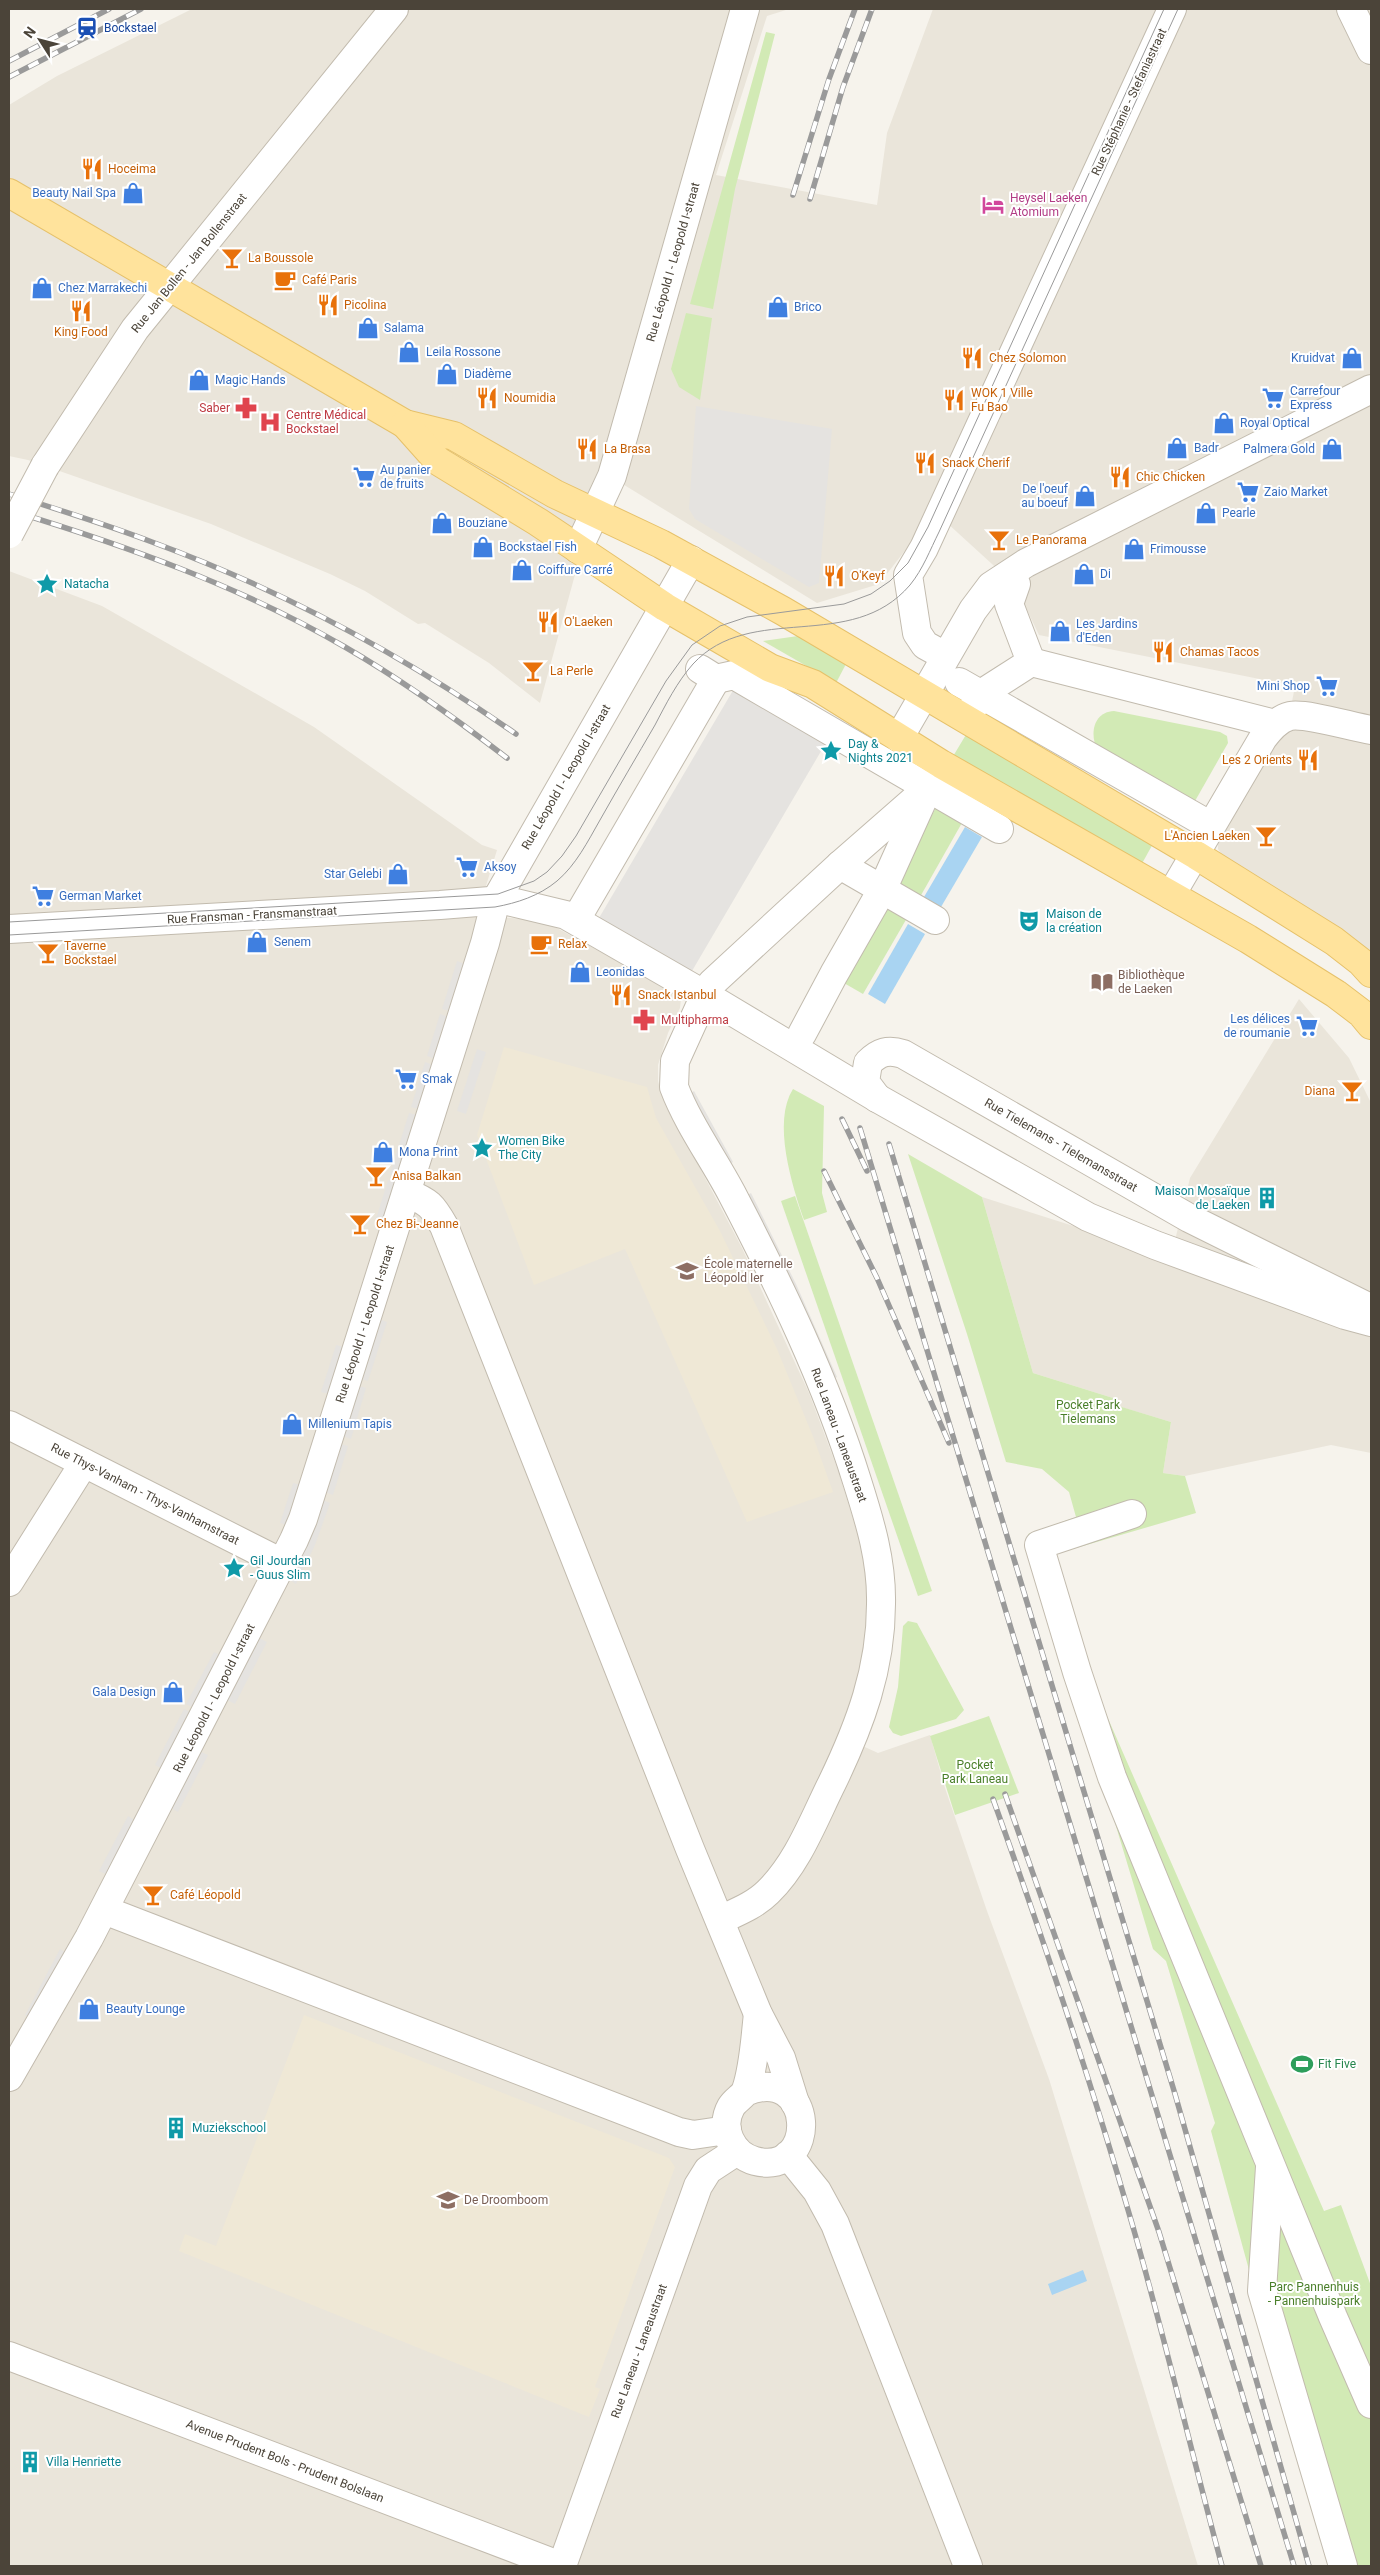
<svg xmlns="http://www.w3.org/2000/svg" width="1380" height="2575" font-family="Roboto,sans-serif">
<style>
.residential{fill:#eae5da}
.education{fill:#efe8d6}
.green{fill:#d2eab5}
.parking{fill:#e5e3e0}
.water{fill:#a9d4f2}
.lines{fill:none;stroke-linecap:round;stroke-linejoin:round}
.minor-casing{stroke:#c2bbae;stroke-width:30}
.major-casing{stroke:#e6c16a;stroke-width:30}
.minor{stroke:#fff;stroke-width:28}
.major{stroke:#ffe39c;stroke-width:28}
.tram{stroke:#9a9a9a;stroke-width:1}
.rail-casing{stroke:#9a9a9a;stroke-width:5.5}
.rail{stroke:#fff;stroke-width:4;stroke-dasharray:11;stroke-linecap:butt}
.minor-bridge-casing{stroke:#c2bbae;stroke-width:30;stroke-linecap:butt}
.minor-bridge{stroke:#fff;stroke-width:28}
.labels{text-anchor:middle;stroke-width:4;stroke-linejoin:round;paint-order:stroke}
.transit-label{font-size:12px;fill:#164399;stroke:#fff;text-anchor:start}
.street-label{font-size:12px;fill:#4b4439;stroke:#fff}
.food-label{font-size:12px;fill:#c56008;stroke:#fff;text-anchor:start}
.shop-label{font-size:12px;fill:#366cbe;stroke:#fff;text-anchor:start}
.hotel-label{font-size:12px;fill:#b23c85;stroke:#fff;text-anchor:start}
.health-label{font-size:12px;fill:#be3a42;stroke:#fff;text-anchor:start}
.culture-label{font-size:12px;fill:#0d838f;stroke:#fff;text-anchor:start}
.education-label{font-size:12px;fill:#785e54;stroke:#fff;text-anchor:start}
.park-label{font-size:12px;fill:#4a7f2a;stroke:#fff}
.leisure-label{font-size:12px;fill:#27864d;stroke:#fff;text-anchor:start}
</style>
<rect width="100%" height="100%" fill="#f6f3ec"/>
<g class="residential">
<path d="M192,9h597l-22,7 -51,159 161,30 10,-72 46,-124h438v962l-148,-114 -5,-8v-10l73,-132 4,-21 -256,-51 -24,-50 -80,-73 -56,72 -62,19 -214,-131 -63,231 -51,-40 -64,-40 -7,1 -53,-33 -35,-17 -119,-50 -183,-64 -19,-4v-351l48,-29z"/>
<path d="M9,571l93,35 151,86 61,35 168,118 15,5 -20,65 67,6 134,73 3,5 -1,9 -12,25 -10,32v16l4,15 80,152 67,145 30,80 25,82 4,29 2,54 -25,100 33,15 52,-18 15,53 42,123 62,168 149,487h-1189z"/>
<path d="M1299,999l50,59 22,45v350l-40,-8 -146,31 -22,-3 8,-51 -60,-18 2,-6 -80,-25 -51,-176 189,60 19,-79z"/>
</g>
<g class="education">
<path d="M504,1047l143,40 9,31 64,113 57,118 37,90 19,53 -86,30 -122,-273 -91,36 -57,-150z"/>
<path d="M304,2015l365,143 6,9 -80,220 5,2 -11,28 -410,-166 6,-17 31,12z"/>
</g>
<g class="green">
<path d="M766,32l9,2 -40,155 -22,120 -23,-5z"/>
<path d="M686,313l26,5 -12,82 -21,-13 -8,-18z"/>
<path d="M798,636l48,28 -10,19 -73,-42z"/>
<path d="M1114,711l106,21 7,4 1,7 -33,58 -3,1 -94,-51c-9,-16 -5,-39 16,-40z"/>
<path d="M967,733l187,109 -14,25 -188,-109z"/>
<path d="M937,806l26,15 -43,76 -27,-15z"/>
<path d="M881,903l26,15 -44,76 -26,-15z"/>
<path d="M793,1089l31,17 -2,87 5,19 -23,8c-12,-35 -32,-98 -11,-131z"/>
<path d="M908,1154l74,43 51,176 80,25 -1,6 59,18 -8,51 22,3 11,37 -144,42 33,111 239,545 17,-6 30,81v280h-41l-119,-435 4,-8 -49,-162 -13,-12 -125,-415 48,-17 -7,-25 -27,-23 -36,-7 -39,-128z"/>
<path d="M795,1196l137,395 -14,5 -137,-395z"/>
<path d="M908,1621l9,2 47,87 -8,9 -55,17 -8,-3 -4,-6 9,-40 5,-61z"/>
<path d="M989,1716l30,77 -64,22 -25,-79z"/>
</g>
<g class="parking">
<path d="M696,406l136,23 -13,154 -10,4 -114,-68 -6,-10z"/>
<path d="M735,687l92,54 -135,230 -93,-53z"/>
<path d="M457,961l8,3 -15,47 -8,-2z"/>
<path d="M440,1014l8,3 -13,42 -8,-3z"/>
<path d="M477,1049l9,3 -20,62 -9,-3z"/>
<path d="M425,1062l8,3 -14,44 -8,-2z"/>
<path d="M694,1091l39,71 -7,4 -38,-71z"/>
<path d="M409,1113l8,2 -19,62 -8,-3z"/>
<path d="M388,1180l8,2 -12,39 -8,-2z"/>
<path d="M751,1193l45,91 41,93 -7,4 -86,-184z"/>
<path d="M379,1319l8,3 -19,59 -7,-2z"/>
<path d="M336,1345l8,2 -15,47 -8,-2z"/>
<path d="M359,1386l7,2 -15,51 -8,-3z"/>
<path d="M340,1444l8,2 -15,49 -8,-3z"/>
<path d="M293,1483l8,2 -13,41 -8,-3z"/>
<path d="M323,1500l7,3 -15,42 -19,39 -6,-4 18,-38z"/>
<path d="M259,1638l8,4 -32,62 -8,-4z"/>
<path d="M214,1652l8,4 -27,52 -9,-4z"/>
<path d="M184,1709l8,4 -29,56 -8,-4z"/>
<path d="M201,1752l7,3 -30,57 -7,-4z"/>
<path d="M128,1816l8,5 -28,54 -9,-4z"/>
<path d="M60,1949l6,4 -35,65 -6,-3z"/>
</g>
<g class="water">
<path d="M965,827l17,10 -41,70 -17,-10z"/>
<path d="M908,924l17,10 -40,70 -17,-10z"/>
<path d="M1083,2270l4,11 -35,14 -4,-11z"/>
</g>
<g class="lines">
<g class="minor-casing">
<g id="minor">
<path d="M1351,9l20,41"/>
<path d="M45,466l90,-137 259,-320"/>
<path d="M578,549l34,-73 133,-467"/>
<path d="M945,656l-20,-11 -8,-12 -9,-58 16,-27 248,-539"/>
<path d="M1031,662l244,62"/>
<path d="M700,669l16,10 18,-4 265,154"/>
<path d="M959,682l245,140"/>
<path d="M974,706l7,-12 50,-32 -22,-58 7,-20"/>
<path d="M899,738l74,-128 18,-24 35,-23 345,-174"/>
<path d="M840,865l95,55"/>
<path d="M1171,895l92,-157c7,-9 15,-19 27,-22 17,-3 62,11 81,14"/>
<path d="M582,909l134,-230"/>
<path d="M9,929l431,-24 63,-5 63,15 139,80 172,103 211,119 67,28 190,70 26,7"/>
<path d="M712,983l128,-118 88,-77"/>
<path d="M705,995l-30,66 -1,26c14,37 39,71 58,107 48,92 94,187 125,287 13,41 25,80 24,123 0,65 -21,121 -49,179 -18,36 -34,80 -64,109 -13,13 -31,20 -48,28"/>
<path d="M802,1034l32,-60 48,-84 42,-93"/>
<path d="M877,1098l-12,-16 3,-19c11,-11 20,-14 35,-9l286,164 179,89"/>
<path d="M407,1193c22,9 25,12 37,33l246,623 68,165 23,44 14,45"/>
<path d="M9,1425l273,138"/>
<path d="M1132,1514l-93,31 38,127 35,105 221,540 38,87"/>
<path d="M9,1582l75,-119"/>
<path d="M104,1910l575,222 14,3 34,-5"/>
<path d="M9,2077l80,-139 205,-398 9,-21 182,-576 11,-43 195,-340"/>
<path d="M745,2092c71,-30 75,86 10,69 -23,-6 -36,-33 -24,-54 4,-7 13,-11 15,-17 8,-23 9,-51 12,-76"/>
<path d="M788,2155l29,36 18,33 133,342"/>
<path d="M1270,2167l-8,124 81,275"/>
<path d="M9,2356l552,210"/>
<path d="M562,2566l136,-380 10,-16 29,-19"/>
</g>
</g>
<g class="major-casing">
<g id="major">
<path d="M9,193l396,231 49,12 101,58 106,50 122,67 413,244 138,86 27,21 10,11"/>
<path d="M405,424l33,37 100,61 127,85 105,61 43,16 128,80 307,175 88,55 25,19 10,12"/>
</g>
</g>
<use href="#minor" class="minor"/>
<use href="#major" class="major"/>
<g class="tram">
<path d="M9,922l489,-28 36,-13 13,-9 15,-16 14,-20 90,-155 26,-36 28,-19 27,-9 97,-13 27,-10 19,-13 18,-18 20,-36 236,-518"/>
<path d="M9,935l486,-28c22,-4 44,-11 62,-26 19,-16 31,-40 43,-61 18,-32 37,-64 55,-95 11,-21 22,-43 38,-61 58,-63 158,-10 217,-79 13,-16 20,-35 29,-53l239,-523"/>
</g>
<g class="rail-casing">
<g id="rail">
<path d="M9,61l100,-52"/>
<path d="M9,77l132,-68"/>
<path d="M793,195l36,-116 26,-70"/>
<path d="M810,199l33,-112 29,-78"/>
<path d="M9,494c48,15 96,30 143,48 130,48 251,113 364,192"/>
<path d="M9,510c115,35 231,76 336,137 57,33 110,71 162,111"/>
<path d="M842,1119l25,52"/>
<path d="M860,1128l434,1438"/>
<path d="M889,1144l286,950 134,472"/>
<path d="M824,1171l53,107 72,165"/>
<path d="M1005,1794l154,438 102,334"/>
<path d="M993,1799c50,139 97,279 138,421 33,114 60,231 91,346"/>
</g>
</g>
<use href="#rail" class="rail"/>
<g class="minor-bridge-casing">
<path id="minor-bridge" d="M9,534l36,-68"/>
</g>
<use href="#minor-bridge" class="minor-bridge"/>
</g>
<defs>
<g id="station-bare" transform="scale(1.725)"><path d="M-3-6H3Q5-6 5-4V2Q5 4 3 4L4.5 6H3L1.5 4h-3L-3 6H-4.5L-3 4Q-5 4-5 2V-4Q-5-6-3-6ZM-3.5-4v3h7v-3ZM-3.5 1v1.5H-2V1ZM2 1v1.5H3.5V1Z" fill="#1a4fb4" stroke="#fff" stroke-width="2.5" paint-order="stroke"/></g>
<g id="restaurant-bare" transform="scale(1.725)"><path d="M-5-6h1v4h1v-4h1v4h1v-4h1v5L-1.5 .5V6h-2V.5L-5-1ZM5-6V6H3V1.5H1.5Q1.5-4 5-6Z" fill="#e8710a" stroke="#fff" stroke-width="2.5" paint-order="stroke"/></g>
<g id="shop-bare" transform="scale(1.725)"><path d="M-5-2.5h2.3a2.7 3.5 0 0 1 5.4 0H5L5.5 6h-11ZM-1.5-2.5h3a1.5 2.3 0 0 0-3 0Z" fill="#3f7fe0" stroke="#fff" stroke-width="2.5" paint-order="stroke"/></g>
<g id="hotel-bare" transform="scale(1.725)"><path d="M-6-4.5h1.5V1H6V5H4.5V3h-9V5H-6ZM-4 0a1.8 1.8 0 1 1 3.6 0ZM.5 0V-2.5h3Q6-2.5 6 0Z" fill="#d1479c" stroke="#fff" stroke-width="2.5" paint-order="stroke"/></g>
<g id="bar-bare" transform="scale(1.725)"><path d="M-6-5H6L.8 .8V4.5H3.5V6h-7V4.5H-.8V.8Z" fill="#e8710a" stroke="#fff" stroke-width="2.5" paint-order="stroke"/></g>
<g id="cafe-bare" transform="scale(1.725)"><path d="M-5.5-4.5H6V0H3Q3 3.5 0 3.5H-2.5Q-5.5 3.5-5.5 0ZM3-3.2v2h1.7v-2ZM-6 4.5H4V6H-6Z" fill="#e8710a" stroke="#fff" stroke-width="2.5" paint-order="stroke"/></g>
<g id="supermarket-bare" transform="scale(1.725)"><path d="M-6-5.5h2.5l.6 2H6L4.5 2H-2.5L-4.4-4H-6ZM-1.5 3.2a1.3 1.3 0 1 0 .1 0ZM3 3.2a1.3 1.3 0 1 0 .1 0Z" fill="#3f7fe0" stroke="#fff" stroke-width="2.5" paint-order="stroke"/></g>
<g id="pharmacy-bare" transform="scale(1.725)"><path d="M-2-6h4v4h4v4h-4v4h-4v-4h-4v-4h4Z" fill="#e0444e" stroke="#fff" stroke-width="2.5" paint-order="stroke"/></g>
<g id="hospital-bare" transform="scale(1.725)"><path d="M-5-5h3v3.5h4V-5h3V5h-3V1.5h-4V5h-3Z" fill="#e0444e" stroke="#fff" stroke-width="2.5" paint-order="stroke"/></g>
<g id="sight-bare" transform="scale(1.725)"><path d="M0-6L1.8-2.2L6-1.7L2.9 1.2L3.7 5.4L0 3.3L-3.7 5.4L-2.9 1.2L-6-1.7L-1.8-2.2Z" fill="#0f9aa8" stroke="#fff" stroke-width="2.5" paint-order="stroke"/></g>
<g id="theatre-bare" transform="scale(1.725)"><path d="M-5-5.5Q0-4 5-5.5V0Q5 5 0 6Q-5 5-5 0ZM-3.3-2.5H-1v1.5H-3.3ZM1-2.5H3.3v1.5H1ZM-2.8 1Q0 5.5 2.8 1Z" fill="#0f9aa8" stroke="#fff" stroke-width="2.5" paint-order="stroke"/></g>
<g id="library-bare" transform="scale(1.725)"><path d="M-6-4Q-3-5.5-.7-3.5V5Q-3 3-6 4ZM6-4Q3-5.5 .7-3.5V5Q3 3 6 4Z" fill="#8d6e63" stroke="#fff" stroke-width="2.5" paint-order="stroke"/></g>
<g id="building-bare" transform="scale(1.725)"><path d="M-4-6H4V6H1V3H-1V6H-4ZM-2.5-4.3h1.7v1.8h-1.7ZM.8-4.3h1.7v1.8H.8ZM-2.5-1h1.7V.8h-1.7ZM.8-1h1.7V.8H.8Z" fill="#0f9aa8" stroke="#fff" stroke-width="2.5" paint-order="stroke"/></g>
<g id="school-bare" transform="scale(1.725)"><path d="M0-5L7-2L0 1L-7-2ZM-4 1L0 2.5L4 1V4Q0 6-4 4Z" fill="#8d6e63" stroke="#fff" stroke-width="2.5" paint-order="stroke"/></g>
<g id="stadium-bare" transform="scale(1.725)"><path d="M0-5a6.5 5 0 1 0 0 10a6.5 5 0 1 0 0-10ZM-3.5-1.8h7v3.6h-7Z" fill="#2e9e5b" stroke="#fff" stroke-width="2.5" paint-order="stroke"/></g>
</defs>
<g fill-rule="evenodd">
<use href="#station-bare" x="87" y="28"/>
<use href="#restaurant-bare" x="92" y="169"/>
<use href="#shop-bare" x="133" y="193"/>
<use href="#hotel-bare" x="993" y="205"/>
<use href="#bar-bare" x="232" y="258"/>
<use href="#cafe-bare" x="285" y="280"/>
<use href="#shop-bare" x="42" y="288"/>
<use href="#restaurant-bare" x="328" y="305"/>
<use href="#shop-bare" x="778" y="307"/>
<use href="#restaurant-bare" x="81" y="311"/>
<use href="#shop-bare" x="368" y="328"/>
<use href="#shop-bare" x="409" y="352"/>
<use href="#restaurant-bare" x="972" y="358"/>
<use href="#shop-bare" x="1352" y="358"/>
<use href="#shop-bare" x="447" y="374"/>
<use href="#shop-bare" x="199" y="380"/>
<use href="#restaurant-bare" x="487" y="398"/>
<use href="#supermarket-bare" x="1273" y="398"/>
<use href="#restaurant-bare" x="954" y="400"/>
<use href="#pharmacy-bare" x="246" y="408"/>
<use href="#hospital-bare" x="270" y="422"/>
<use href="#shop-bare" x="1224" y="423"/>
<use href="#shop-bare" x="1177" y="448"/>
<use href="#restaurant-bare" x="587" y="449"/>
<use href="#shop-bare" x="1332" y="449"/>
<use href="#restaurant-bare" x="925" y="463"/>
<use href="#supermarket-bare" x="364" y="477"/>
<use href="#restaurant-bare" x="1120" y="477"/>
<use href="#supermarket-bare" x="1248" y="492"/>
<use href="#shop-bare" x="1085" y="496"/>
<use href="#shop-bare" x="1206" y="513"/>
<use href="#shop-bare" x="442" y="523"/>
<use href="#bar-bare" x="999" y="540"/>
<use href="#shop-bare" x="483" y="547"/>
<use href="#shop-bare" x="1134" y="549"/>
<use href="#shop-bare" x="522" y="570"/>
<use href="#shop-bare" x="1084" y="574"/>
<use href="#restaurant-bare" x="834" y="576"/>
<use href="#sight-bare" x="47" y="584"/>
<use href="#restaurant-bare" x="548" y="622"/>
<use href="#shop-bare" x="1060" y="631"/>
<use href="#restaurant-bare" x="1163" y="652"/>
<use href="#bar-bare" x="533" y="671"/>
<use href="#supermarket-bare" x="1327" y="686"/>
<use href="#sight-bare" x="831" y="751"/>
<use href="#restaurant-bare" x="1308" y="760"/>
<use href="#bar-bare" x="1266" y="836"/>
<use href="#supermarket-bare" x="467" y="867"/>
<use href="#shop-bare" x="398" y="874"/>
<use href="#supermarket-bare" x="43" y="896"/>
<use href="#theatre-bare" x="1029" y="921"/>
<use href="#shop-bare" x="257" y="942"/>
<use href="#cafe-bare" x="541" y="944"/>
<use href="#bar-bare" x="48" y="953"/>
<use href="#shop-bare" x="580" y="972"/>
<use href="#library-bare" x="1102" y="982"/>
<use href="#restaurant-bare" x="621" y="995"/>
<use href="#pharmacy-bare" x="644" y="1020"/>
<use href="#supermarket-bare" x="1307" y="1026"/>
<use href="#supermarket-bare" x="406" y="1079"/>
<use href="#bar-bare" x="1352" y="1091"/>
<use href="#sight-bare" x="482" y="1148"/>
<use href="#shop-bare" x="383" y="1152"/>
<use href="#bar-bare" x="376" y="1176"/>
<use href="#building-bare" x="1267" y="1198"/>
<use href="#bar-bare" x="360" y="1224"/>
<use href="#school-bare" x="687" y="1271"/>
<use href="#shop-bare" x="292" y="1424"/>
<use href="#sight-bare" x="234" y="1568"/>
<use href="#shop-bare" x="173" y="1692"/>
<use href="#bar-bare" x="153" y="1895"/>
<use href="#shop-bare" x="89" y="2009"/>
<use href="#stadium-bare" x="1302" y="2064"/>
<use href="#building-bare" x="176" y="2128"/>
<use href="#school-bare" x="448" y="2200"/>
<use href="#building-bare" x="30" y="2462"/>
</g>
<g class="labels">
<g class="transit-label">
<text x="104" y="32">Bockstael</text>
</g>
<g class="street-label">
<text transform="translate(1129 102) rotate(-65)" y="4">Rue Stéphanie - Stefaniastraat</text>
<text transform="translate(673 262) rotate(-74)" y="4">Rue Léopold I - Leopold I-straat</text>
<text transform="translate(189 263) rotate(-51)" y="4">Rue Jan Bollen - Jan Bollenstraat</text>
<text transform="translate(566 777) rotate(-60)" y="4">Rue Léopold I - Leopold I-straat</text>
<text transform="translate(252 915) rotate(-3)" y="4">Rue Fransman - Fransmanstraat</text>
<text transform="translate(1061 1145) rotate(30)" y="4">Rue Tielemans - Tielemansstraat</text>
<text transform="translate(365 1324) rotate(-72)" y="4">Rue Léopold I - Leopold I-straat</text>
<text transform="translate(839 1435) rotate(70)" y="4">Rue Laneau - Laneaustraat</text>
<text transform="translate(145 1494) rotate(27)" y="4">Rue Thys-Vanham - Thys-Vanhamstraat</text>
<text transform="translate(214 1698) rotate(-63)" y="4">Rue Léopold I - Leopold I-straat</text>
<text transform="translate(639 2351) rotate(-70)" y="4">Rue Laneau - Laneaustraat</text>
<text transform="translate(285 2461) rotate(21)" y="4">Avenue Prudent Bols - Prudent Bolslaan</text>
</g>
<g class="food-label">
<text x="108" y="173">Hoceima</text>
<text x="248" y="262">La Boussole</text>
<text x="302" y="284">Café Paris</text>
<text x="344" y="309">Picolina</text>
<text x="81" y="336" text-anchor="middle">King Food</text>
<text x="989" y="362">Chez Solomon</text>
<text x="971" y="397">WOK 1 Ville<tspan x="971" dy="14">Fu Bao</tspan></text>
<text x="504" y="402">Noumidia</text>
<text x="604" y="453">La Brasa</text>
<text x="942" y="467">Snack Cherif</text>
<text x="1136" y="481">Chic Chicken</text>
<text x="1016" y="544">Le Panorama</text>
<text x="851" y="580">O'Keyf</text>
<text x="564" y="626">O'Laeken</text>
<text x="1180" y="656">Chamas Tacos</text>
<text x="550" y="675">La Perle</text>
<text x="1292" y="764" text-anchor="end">Les 2 Orients</text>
<text x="1250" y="840" text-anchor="end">L'Ancien Laeken</text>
<text x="558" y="948">Relax</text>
<text x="64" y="950">Taverne<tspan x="64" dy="14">Bockstael</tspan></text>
<text x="638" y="999">Snack Istanbul</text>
<text x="1335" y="1095" text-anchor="end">Diana</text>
<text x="392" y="1180">Anisa Balkan</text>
<text x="376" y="1228">Chez Bi-Jeanne</text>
<text x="170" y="1899">Café Léopold</text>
</g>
<g class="shop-label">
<text x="116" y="197" text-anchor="end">Beauty Nail Spa</text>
<text x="58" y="292">Chez Marrakechi</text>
<text x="794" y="311">Brico</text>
<text x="384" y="332">Salama</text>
<text x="426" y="356">Leila Rossone</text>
<text x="1335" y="362" text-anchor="end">Kruidvat</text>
<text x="464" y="378">Diadème</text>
<text x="215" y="384">Magic Hands</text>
<text x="1290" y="395">Carrefour<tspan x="1290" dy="14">Express</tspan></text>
<text x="1240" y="427">Royal Optical</text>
<text x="1194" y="452">Badr</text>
<text x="1315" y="453" text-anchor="end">Palmera Gold</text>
<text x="380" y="474">Au panier<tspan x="380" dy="14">de fruits</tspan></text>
<text x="1068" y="493" text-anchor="end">De l'oeuf<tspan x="1068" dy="14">au boeuf</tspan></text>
<text x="1264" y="496">Zaio Market</text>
<text x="1222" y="517">Pearle</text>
<text x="458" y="527">Bouziane</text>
<text x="499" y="551">Bockstael Fish</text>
<text x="1150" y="553">Frimousse</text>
<text x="538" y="574">Coiffure Carré</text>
<text x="1100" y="578">Di</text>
<text x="1076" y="628">Les Jardins<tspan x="1076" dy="14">d'Eden</tspan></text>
<text x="1310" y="690" text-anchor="end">Mini Shop</text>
<text x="484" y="871">Aksoy</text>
<text x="382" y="878" text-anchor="end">Star Gelebi</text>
<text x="59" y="900">German Market</text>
<text x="274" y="946">Senem</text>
<text x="596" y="976">Leonidas</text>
<text x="1290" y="1023" text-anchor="end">Les délices<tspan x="1290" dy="14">de roumanie</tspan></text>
<text x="422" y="1083">Smak</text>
<text x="399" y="1156">Mona Print</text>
<text x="308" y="1428">Millenium Tapis</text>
<text x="156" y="1696" text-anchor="end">Gala Design</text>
<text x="106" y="2013">Beauty Lounge</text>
</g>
<g class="hotel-label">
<text x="1010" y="202">Heysel Laeken<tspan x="1010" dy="14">Atomium</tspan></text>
</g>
<g class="health-label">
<text x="230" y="412" text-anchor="end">Saber</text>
<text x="286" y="419">Centre Médical<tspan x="286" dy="14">Bockstael</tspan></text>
<text x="661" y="1024">Multipharma</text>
</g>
<g class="culture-label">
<text x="64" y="588">Natacha</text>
<text x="848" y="748">Day &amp;<tspan x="848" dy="14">Nights 2021</tspan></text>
<text x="1046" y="918">Maison de<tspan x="1046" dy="14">la création</tspan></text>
<text x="498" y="1145">Women Bike<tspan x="498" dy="14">The City</tspan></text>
<text x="1250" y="1195" text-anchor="end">Maison Mosaïque<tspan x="1250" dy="14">de Laeken</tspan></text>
<text x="250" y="1565">Gil Jourdan<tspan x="250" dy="14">- Guus Slim</tspan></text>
<text x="192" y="2132">Muziekschool</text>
<text x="46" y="2466">Villa Henriette</text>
</g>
<g class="education-label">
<text x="1118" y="979">Bibliothèque<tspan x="1118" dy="14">de Laeken</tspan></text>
<text x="704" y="1268">École maternelle<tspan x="704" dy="14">Léopold Ier</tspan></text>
<text x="464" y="2204">De Droomboom</text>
</g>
<g class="park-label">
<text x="1088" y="1409">Pocket Park<tspan x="1088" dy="14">Tielemans</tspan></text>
<text x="975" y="1769">Pocket<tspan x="975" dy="14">Park Laneau</tspan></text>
<text x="1314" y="2291">Parc Pannenhuis<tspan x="1314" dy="14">- Pannenhuispark</tspan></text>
</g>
<g class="leisure-label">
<text x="1318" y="2068">Fit Five</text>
</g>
</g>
<rect width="1380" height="2575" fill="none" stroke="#4b4439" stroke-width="20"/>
<g transform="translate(40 40) rotate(306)" stroke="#ffffff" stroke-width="4" paint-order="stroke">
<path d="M0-4L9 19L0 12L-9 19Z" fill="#4b4439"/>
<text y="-8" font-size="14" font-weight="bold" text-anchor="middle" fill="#4b4439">N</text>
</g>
</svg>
